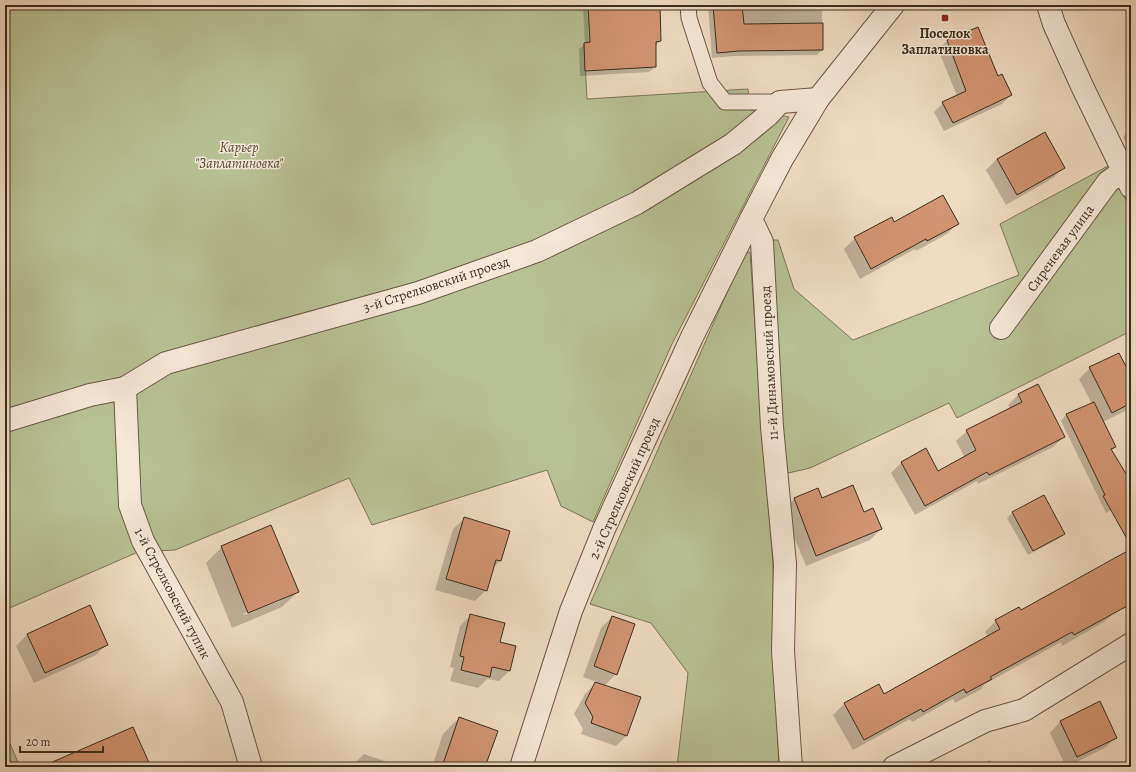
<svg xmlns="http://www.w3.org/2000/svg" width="1136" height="772" font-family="Alegreya,serif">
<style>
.green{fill:#b8c194;stroke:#7a7758}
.shadow{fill:#0003;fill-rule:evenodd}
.building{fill:#d29573;stroke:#3b2d1c}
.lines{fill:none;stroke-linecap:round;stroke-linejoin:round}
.service-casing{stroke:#685945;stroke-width:17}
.minor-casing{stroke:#685945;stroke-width:24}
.service{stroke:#f5e8d7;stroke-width:15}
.minor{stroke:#f5e8d7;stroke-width:22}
.poi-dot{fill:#8f2418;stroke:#f5e8d7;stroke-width:1.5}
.labels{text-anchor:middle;stroke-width:3;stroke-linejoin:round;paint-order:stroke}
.poi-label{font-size:14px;font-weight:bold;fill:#3b2d1c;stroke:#f5e8d7}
.park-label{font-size:14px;font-style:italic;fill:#544b34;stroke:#f5e8d7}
.street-label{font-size:14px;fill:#3b2d1c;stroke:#f5e8d7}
</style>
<rect width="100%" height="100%" fill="#f0dcc1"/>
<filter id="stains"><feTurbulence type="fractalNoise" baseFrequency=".005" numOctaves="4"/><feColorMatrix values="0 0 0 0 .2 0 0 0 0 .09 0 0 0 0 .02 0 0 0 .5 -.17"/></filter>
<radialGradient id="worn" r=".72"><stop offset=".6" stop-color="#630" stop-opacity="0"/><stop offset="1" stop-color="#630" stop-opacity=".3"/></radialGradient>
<g class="green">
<path d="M5,5h583l2,37 -6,1 3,56 161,-10 2,21 39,7 -117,227 -79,178 -32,-16 -14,-36 -175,55 -23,-47 -174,72 -37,2 -133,58z"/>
<path d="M1108,166l23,44v121l-174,87 -8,-15 -139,65 -26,6 -14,-234h8l16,49 59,51 166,-65 -19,-51z"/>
<path d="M750,252l12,176 11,136 1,87 5,116h-102l11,-94 -37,-50 -61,-19 154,-350z"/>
<path d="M5,732l15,35h-15z"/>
</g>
<g class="shadow">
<path d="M587,5l2,42h2l-2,-42h70l1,36 -5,5v21l-6,5 -69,4 -1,-27 6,-5 -2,-38z"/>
<path d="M708,5h114v45l-5,5 -84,1 -21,2z"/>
<path d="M977,29l20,48 14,18 -9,9 -58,27 -10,-19 9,-9 14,-7 -19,-47 9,-8z"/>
<path d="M1131,48v13l-6,-6z"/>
<path d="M1131,129v23l-8,-15z"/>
<path d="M1044,133l20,34 -11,11 -47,27 -20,-35 11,-11z"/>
<path d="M891,219l3,4h64l-11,11 -31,17 -1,-2 -55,30 -16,-30 11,-11z"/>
<path d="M1090,368l41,7v33l-28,14 12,25 -4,4 20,33v14l-25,15 -45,-92 5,-6 26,-11 -13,-25z"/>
<path d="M1037,385l27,52 -11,10 -75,37 -1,-3 -62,34 -24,-42 10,-10 37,9 27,-14 -9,-17 11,-10 43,-22 -2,-4 10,-10z"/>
<path d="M818,490l3,9 42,14 18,16 -11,11 -64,26 -23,-56 11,-11z"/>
<path d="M1043,497l21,36 -6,6 -30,16 -21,-37 5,-5z"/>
<path d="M464,519l36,42 -8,8 -6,21 -11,11 -40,-11 18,-61z"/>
<path d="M222,547l76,45 -16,15 -50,21 -26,-65zM280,598v3l-36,14 -1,-1z"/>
<path d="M1131,550v37l-16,25 -11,10 -42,24 -1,-4 -76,42 -5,6 -25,13 -2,-4 -41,23 -2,-3 -57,31 -20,-35 11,-11 35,-19 5,10 104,-58 -3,-5 11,-11 25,-10z"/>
<path d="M90,607l17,37 -11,11 -62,28 -18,-37 11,-11z"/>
<path d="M470,616l29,27 11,27 -11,11 -12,-2 -9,9 -28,-7 4,-13 -4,-1 10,-41z"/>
<path d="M612,617l4,57 -12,12 23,49 -11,11 -35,-12 2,-5 -9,-15 11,-20 12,-12 -14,-5 18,-49z"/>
<path d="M459,718l25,49h-52l11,-33z"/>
<path d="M1060,722l56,15 -11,11 -39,19 -16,-34z"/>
<path d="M364,754l38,13h-51z"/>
<path d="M990,760l4,7h-18z"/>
</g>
<g class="building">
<path d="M588,5h72l1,36 -5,1v25l-71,4 -1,-28 6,-1z"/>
<path d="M713,5h29l2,19 79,-1v27l-84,1 -22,2z"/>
<path d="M978,27l20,49 4,-2 10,21 -59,28 -11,-21 24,-11 -19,-51z"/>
<path d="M1045,132l20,36 -48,27 -20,-36z"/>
<path d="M943,195l16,29 -32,17 -1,-2 -55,30 -17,-32 38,-20 2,5z"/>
<path d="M1119,353l12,23v27l-19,10 -23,-46z"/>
<path d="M1038,384l27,53 -76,38 -2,-3 -62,34 -24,-44 25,-14 12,23 38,-21 -10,-20 56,-28 -4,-8z"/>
<path d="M1094,402l22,45 -5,2 20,33v64l-28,-50 2,-1 -39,-81z"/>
<path d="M853,485l11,27 9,-4 9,21 -66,27 -22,-58 24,-10 4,10z"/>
<path d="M1044,495l21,39 -32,17 -21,-39z"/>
<path d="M464,517l46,14 -9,30 -5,-1 -9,31 -41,-12z"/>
<path d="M271,525l28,67 -51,21 -27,-67z"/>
<path d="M1131,549v55l-57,31 -2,-3 -82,45 2,2 -26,14 -2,-4 -41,23 -2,-3 -57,31 -20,-37 35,-19 5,10 116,-65 -5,-9 24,-13 2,3z"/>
<path d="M90,605l18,40 -63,28 -18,-39z"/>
<path d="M470,614l35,9 -5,19 16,4 -6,25 -18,-4 -2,10 -29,-7 3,-13 -4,-1z"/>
<path d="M612,616l23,8 -18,51 -23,-9z"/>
<path d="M595,682l46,15 -14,39 -36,-13 2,-6 -8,-14z"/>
<path d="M1100,701l17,37 -40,19 -17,-36z"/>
<path d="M459,717l39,14 -13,36h-43z"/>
<path d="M133,727l18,40h-110z"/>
</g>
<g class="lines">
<g class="service-casing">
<path id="service" d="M688,5l1,13 21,65 15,19h55"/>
</g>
<g class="minor-casing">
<g id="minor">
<path d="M1048,5l6,19 28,62 49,101"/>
<path d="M1001,328l107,-146 15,-11"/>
<path d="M125,388l5,117 13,36 89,161 19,65"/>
<path d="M5,421l85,-26 35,-7 41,-25 252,-70 119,-42 100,-48 96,-59 35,-29 12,-13 38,-3"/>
<path d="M521,767l50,-156 33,-82 88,-192 59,-118"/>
<path d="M791,767l-8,-116 2,-87 -13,-137 -10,-185 -11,-23 31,-60 36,-60 75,-94"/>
<path d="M894,767l91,-46 39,-11 107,-66"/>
</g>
</g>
<use href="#service" class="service"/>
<use href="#minor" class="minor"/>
</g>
<rect class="poi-dot" x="941" y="14" width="8" height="8" rx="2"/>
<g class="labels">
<g class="poi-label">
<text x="945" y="38">Поселок<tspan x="945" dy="16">Заплатиновка</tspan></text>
</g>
<g class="park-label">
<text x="239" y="152">Карьер<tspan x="239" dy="16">"Заплатиновка"</tspan></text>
</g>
<g class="street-label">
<text transform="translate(1060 248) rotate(-54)" y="5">Сиреневая улица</text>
<text transform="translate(436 284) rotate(-18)" y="5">3-й Стрелковский проезд</text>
<text transform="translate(769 363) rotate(-93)" y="5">11-й Динамовский проезд</text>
<text transform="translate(624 488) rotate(-66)" y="5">2-й Стрелковский проезд</text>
<text transform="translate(173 593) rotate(62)" y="5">1-й Стрелковский тупик</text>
</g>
</g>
<rect width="1136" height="772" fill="none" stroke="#f0dcc1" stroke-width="20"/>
<rect x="6" y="6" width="1124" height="760" fill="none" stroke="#3b2d1c" stroke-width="2"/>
<rect x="10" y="10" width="1116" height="752" fill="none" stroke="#3b2d1c"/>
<path d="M20 746v6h83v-6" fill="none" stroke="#3b2d1c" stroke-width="2"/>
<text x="26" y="746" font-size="12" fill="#3b2d1c" stroke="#f5e8d7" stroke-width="3" paint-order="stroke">20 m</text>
<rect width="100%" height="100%" filter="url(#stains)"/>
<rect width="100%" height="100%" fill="url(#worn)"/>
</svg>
